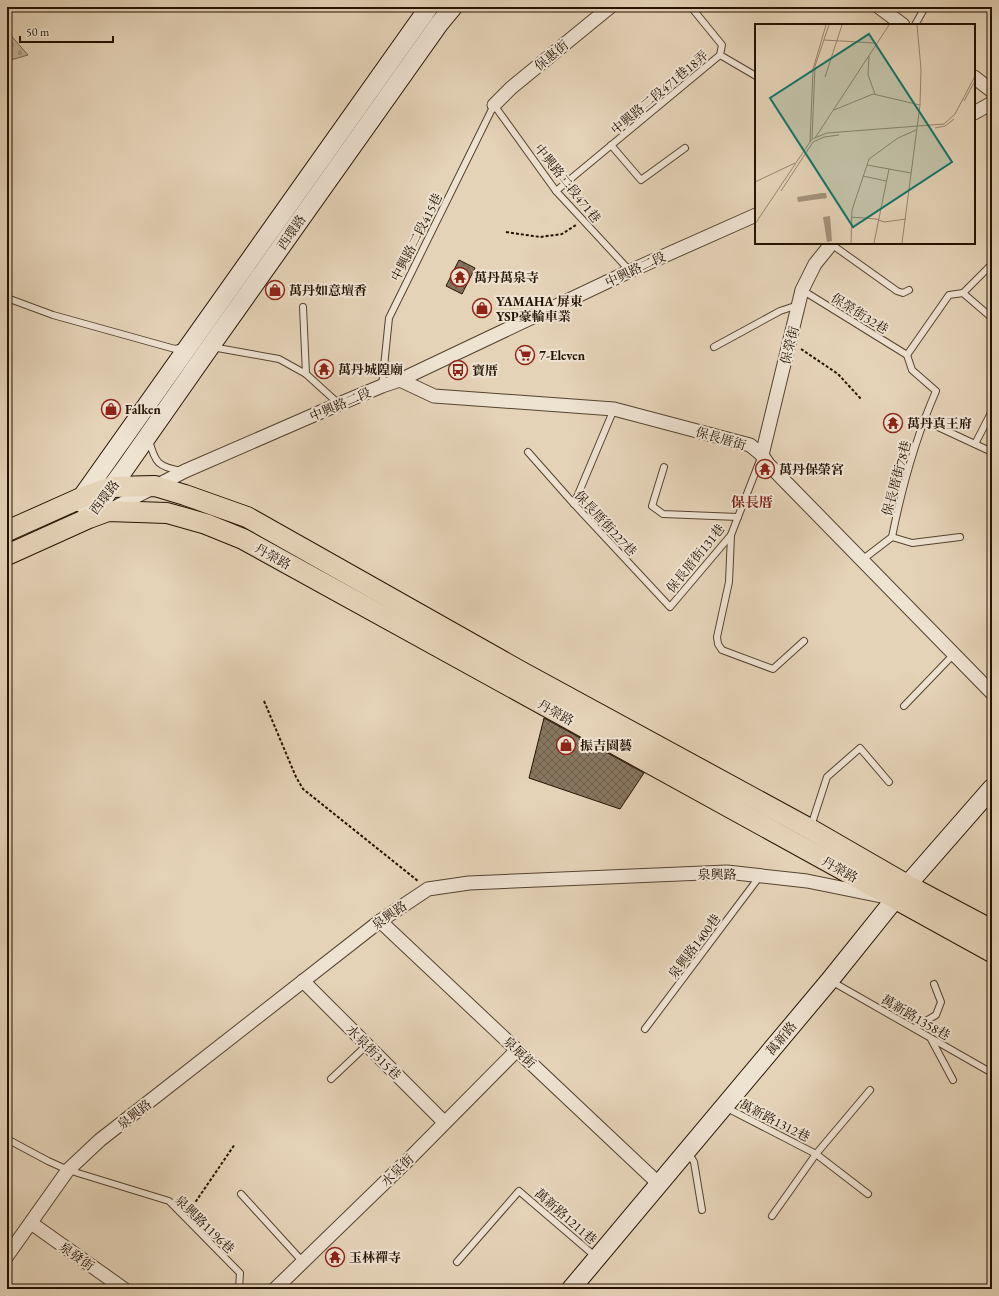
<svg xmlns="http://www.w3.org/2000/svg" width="999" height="1296" font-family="'EB Garamond','Noto Serif TC',serif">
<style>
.cemetery{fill:url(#cemetery-stones);stroke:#74624d}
.building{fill:url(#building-cross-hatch);stroke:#241301}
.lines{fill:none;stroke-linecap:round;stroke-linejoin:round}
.lane-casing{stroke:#54432f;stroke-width:8}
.street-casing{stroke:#54432f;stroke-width:15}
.secondary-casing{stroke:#241301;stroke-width:20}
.primary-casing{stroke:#241301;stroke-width:22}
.path{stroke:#241301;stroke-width:2;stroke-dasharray:3 2;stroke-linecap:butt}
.lane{stroke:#eee2d1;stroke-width:6}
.street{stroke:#eee2d1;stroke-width:13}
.secondary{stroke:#eee2d1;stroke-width:18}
.primary{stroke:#e5d3b8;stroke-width:20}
.labels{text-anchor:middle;stroke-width:4;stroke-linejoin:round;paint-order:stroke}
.street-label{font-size:13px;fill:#241301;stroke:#eee2d1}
.poi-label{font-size:13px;font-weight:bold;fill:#241301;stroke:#eee2d1;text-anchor:start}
.neighbourhood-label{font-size:14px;font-weight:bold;fill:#7a1f14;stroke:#eee2d1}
.inset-road{fill:none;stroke:#98866f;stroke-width:1}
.view{fill:#0f766e;fill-opacity:0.15;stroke:#0f766e;stroke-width:2}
.inset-edge{fill:none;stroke:#241301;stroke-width:2}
</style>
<defs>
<pattern id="cemetery-stones" width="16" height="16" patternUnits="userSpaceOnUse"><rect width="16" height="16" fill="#c4b299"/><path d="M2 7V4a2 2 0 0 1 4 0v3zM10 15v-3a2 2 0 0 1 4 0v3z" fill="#a89882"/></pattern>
<pattern id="building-cross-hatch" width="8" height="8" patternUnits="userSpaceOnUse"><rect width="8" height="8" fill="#887760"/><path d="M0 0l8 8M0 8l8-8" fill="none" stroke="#6f604d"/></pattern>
</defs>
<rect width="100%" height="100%" fill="#e5d3b8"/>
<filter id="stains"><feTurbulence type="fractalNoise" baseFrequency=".005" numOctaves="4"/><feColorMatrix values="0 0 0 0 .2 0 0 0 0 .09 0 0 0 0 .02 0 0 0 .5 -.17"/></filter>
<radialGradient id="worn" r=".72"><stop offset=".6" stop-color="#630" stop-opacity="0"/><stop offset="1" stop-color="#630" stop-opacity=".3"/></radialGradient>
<path class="cemetery" d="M7,31l21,24 -21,6z"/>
<g class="building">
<path d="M459,260l16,8 -13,26 -16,-8z"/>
<path d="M544,718l100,55 -24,36 -91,-31z"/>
</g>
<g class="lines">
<g class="lane-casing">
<g id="lane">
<path d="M691,7l31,38 -2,10 36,21"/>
<path d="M915,25l10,-18"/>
<path d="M611,145l30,35 44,-32"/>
<path d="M556,191l164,-136"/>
<path d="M831,244l66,47 6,2 6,-3"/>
<path d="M802,290l105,65"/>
<path d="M963,293l29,-29"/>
<path d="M7,298l46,17 122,34 8,-2"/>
<path d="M303,307l3,67 33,30"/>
<path d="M212,347l67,12 27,15"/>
<path d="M714,347l66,-36 18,-6"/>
<path d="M907,355l42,-60 14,-2 29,25"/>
<path d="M382,386l7,-68 105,-213 62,86 74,80"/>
<path d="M923,420l69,32"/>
<path d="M149,440c6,23 9,27 33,31"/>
<path d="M975,444l16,-31h1"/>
<path d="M528,452l46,52 96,103 61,-72 31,-80"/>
<path d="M664,467l-12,39 11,8 75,3"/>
<path d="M574,504l40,-95"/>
<path d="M731,535l-2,47 -12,55 1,7 4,6 51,19 31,-28"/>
<path d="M892,537l20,6 48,-6"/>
<path d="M862,560l30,-23c10,-50 24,-100 44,-146l-24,-21 -5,-15"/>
<path d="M904,706l50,-52"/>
<path d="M811,826l16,-49 33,-29 29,34"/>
<path d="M831,981l161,92"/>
<path d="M914,1028l22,-13 5,-13 -7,-18"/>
<path d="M645,1029l115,-153"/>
<path d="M931,1039l22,41"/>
<path d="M331,1079l36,-34"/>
<path d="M725,1107l91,47 52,40"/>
<path d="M7,1139l41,22 20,9 101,31 71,72 -1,16"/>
<path d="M688,1152l6,10 8,48"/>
<path d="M241,1194l62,68"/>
<path d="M772,1216l44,-62 54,-64"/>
<path d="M457,1262l62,-71 77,66"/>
</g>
</g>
<g class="street-casing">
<g id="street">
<path d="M879,7l24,18"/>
<path d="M974,77l18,14"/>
<path d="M494,105l17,-17 99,-81"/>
<path d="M974,113l18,-10"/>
<path d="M400,380l34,16 180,13 136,36 12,10 6,9 224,229"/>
<path d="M762,455l40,-165 13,-26 17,-21"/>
<path d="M110,510l75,-39 154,-67 43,-18 18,-6 230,-109 126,-56"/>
<path d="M380,921l279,263"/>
<path d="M303,981l141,141"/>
<path d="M31,1223l93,66"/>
<path d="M7,1256l61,-86 32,-30 280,-219 48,-32 41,-6 258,-11 80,9 74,15"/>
<path d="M275,1289l136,-132 106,-107"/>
</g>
</g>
<g class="secondary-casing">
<g id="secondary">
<path d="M83,504l-2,-6 348,-491"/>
<path d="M89,518l37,-51 84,-120 229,-323 14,-17"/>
<path d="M571,1289l259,-309 65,-81 97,-111"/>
</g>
</g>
<g class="primary-casing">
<g id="primary">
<path d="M7,531l74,-33 31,-11 43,-1 30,9 62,22 271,153 292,159 97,56 85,45"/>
<path d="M7,555l82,-37 19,-7 59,2 39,11 37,15 749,413"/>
</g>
</g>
<g class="path">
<path d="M506,232l34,5 22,-3 14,-9"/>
<path d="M801,349l37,25 23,25"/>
<path d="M264,701l32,76 7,12 115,92"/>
<path d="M190,1210l45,-66"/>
</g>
<use href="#lane" class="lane"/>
<use href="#street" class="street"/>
<use href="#secondary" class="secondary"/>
<use href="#primary" class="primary"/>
</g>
<defs>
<g id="temple-ring" transform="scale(1)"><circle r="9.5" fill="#eee2d1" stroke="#8f2418" stroke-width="1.5"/><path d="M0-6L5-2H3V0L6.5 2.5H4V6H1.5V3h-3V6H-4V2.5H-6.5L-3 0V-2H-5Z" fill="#8f2418"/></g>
<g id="shop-ring" transform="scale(1)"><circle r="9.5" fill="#eee2d1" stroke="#8f2418" stroke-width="1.5"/><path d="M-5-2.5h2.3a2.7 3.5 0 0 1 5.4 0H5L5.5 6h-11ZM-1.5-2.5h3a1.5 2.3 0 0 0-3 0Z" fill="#8f2418"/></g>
<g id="supermarket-ring" transform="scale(1)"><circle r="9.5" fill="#eee2d1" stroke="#8f2418" stroke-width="1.5"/><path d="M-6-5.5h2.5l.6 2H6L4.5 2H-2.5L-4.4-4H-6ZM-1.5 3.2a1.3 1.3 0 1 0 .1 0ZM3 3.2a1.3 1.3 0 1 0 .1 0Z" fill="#8f2418"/></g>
<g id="bus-ring" transform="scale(1)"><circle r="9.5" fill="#eee2d1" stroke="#8f2418" stroke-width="1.5"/><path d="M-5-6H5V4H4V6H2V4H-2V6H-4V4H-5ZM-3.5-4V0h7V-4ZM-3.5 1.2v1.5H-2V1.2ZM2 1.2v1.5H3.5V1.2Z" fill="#8f2418"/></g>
</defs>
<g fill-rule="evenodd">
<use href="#temple-ring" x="460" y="277"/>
<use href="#shop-ring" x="275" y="290"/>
<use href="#shop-ring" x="482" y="308"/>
<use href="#supermarket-ring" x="525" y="355"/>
<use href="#temple-ring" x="324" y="369"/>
<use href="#bus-ring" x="458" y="370"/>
<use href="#shop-ring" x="111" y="409"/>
<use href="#temple-ring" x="893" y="423"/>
<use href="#temple-ring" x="765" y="469"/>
<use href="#shop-ring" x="566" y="745"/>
<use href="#temple-ring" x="335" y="1257"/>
</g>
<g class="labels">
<g class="street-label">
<text transform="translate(551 55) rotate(-39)" y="5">保惠街</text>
<text transform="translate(659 92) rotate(-40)" y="5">中興路二段471巷18弄</text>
<text transform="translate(568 183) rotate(51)" y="5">中興路二段471巷</text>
<text transform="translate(291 232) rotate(-55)" y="5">西環路</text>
<text transform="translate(416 237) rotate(-63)" y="5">中興路二段415巷</text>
<text transform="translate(635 269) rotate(-25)" y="5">中興路二段</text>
<text transform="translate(860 313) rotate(32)" y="5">保榮街32巷</text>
<text transform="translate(789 345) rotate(-76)" y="5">保榮街</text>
<text transform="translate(340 404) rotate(-23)" y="5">中興路二段</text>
<text transform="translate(721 438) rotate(16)" y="5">保長厝街</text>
<text transform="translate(896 478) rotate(-75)" y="5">保長厝街78巷</text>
<text transform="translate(104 497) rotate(-53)" y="5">西環路</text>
<text transform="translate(606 523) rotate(47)" y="5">保長厝街227巷</text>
<text transform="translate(273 556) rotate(29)" y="5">丹榮路</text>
<text transform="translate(695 558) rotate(-51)" y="5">保長厝街131巷</text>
<text transform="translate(556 712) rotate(29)" y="5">丹榮路</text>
<text transform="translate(840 869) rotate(29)" y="5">丹榮路</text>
<text x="717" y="879">泉興路</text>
<text transform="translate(389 915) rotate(-35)" y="5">泉興路</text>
<text transform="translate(694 946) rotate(-53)" y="5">泉興路1400巷</text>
<text transform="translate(916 1017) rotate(30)" y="5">萬新路1358巷</text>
<text transform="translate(781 1038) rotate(-50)" y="5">萬新路</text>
<text transform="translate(374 1052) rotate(45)" y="5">水泉街315巷</text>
<text transform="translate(520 1052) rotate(43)" y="5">泉展街</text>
<text transform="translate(134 1114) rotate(-38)" y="5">泉興路</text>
<text transform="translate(775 1120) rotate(27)" y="5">萬新路1312巷</text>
<text transform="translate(397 1170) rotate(-44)" y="5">水泉街</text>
<text transform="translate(566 1216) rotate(41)" y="5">萬新路1211巷</text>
<text transform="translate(205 1224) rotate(44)" y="5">泉興路1196巷</text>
<text transform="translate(77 1256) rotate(35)" y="5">泉發街</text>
</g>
<g class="poi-label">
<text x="474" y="282">萬丹萬泉寺</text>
<text x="289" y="295">萬丹如意壇香</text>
<text x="496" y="306">YAMAHA 屏東<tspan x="496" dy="15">YSP豪輪車業</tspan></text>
<text x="539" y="360">7-Eleven</text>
<text x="338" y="374">萬丹城隍廟</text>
<text x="472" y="375">寶厝</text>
<text x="125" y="414">Falken</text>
<text x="907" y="428">萬丹真王府</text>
<text x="779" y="474">萬丹保榮宮</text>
<text x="580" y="750">振吉園藝</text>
<text x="349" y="1262">玉林禪寺</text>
</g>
<g class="neighbourhood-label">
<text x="752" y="507">保長厝</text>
</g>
</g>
<g transform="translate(755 24)">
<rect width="220" height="220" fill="#e5d3b8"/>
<path d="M67,169h4l1,5 -29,4 -1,-5zM75,192l2,25 -5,1 -4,-25z" fill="#a3927a"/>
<path class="inset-road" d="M69,16l51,3M114,32l-1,19 7,19M70,53l17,-52M209,77l11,-20M79,86l39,-16 47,11M180,104l10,-2 9,-7M60,114l74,-113M57,115l3,-73 14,-41M55,118l3,-73 13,-44M112,141l44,8M108,152l23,5M0,158l40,-19M26,167l32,-49 11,-5 15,-2M96,193l25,2 8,3 22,-3M0,200l57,-85 15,-6 117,-9 11,-10 20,-38M96,219l1,-33 17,-51 29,-21 18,-8M119,219l15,-74M147,219l18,-138 1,-36 -4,-44"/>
<path class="view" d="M114,10l83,128 -99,65 -83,-129z"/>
<rect width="220" height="220" class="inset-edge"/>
</g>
<rect width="999" height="1296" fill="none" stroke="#e5d3b8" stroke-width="24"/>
<rect x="8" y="8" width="983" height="1280" fill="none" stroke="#241301" stroke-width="2"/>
<rect x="12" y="12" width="975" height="1272" fill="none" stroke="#241301"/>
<path d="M20 36v6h93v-6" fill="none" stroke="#241301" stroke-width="2"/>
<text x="26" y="36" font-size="12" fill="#241301" stroke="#eee2d1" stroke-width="3" paint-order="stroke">50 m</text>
<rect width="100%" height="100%" filter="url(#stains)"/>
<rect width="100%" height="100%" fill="url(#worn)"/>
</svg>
